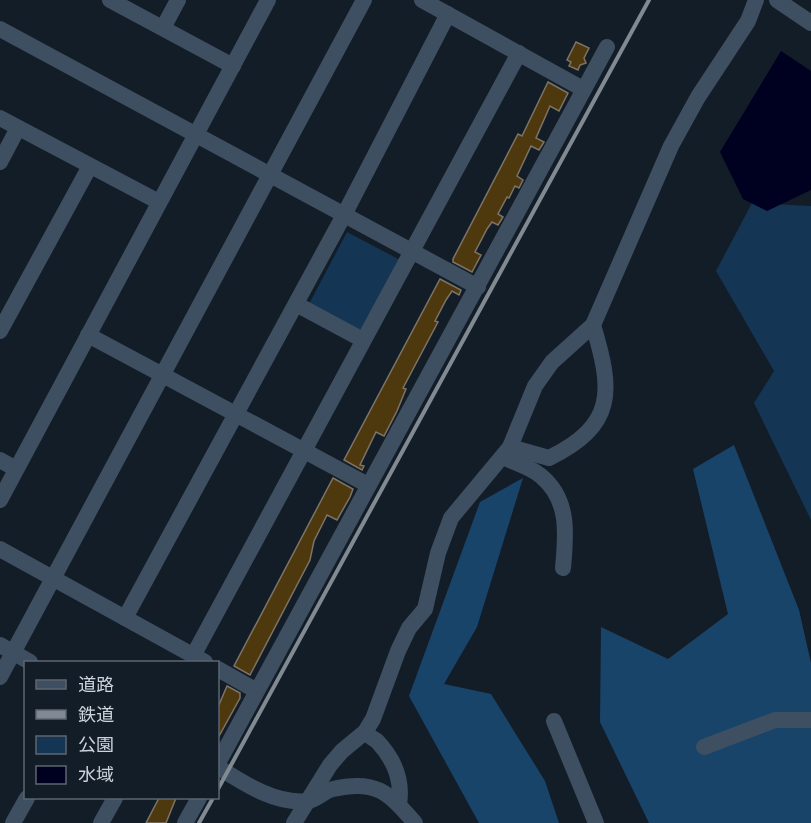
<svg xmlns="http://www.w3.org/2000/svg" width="811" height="823" font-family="Poppins,'Noto Sans JP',sans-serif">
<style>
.green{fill:#143553}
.forest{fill:#19446a}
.water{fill:#000120}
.building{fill:#4e390f;stroke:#7d7465;stroke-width:1.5}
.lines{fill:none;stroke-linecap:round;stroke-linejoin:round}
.minor{stroke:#3e4f61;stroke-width:16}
.rail{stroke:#818a92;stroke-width:4}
</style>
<rect width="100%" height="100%" fill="#131d28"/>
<g class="green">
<path d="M752,203l59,3v314l-57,-117 20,-32 -58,-100z"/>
<path d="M347,232l55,29 -41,75 -53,-30z"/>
</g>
<g class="forest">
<path d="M734,445l65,165 12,53v160h-162l-49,-101 1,-95 67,32 60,-45 -35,-145z"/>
<path d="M523,478l-46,149 -33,57 47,10 54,87 14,42h-80l-70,-127 71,-194z"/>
</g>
<path class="water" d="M781,51l30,20v119l-44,21 -24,-12 -23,-47z"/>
<g class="building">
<path d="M576,42l13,6 -5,10 2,5 -6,2 -2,5 -9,-4 2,-4 -4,-2z"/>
<path d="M548,82l20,11 -9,18 -9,-5 -14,32 8,4 -5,8 -8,-4 -14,30 6,4 -4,8 -4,-2 -6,12 -2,-1 -9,17 5,3 -5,8 -6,-3 -5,7 -12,23 6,3 -9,17 -19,-10v-3l65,-125 4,2z"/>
<path d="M440,279l21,11 -2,5 -7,-4 -6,9 -11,21 3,1 -35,66 3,1 -9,22 -13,25 -8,-4 -16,33 4,1 -2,4 -18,-10z"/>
<path d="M333,478l20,11 -3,8 -13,23 -10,-5 -13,26 -4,19 -60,115 -16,-9z"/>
<path d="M227,686l13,7v5l-22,40v-31z"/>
<path d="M159,798h17l-10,25h-20z"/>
</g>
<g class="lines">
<g class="minor">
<path d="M110,0l123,66"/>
<path d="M422,0l161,89"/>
<path d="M777,0l34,23"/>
<path d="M163,28l15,-28"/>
<path d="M0,29l478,258"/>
<path d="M0,118l159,84"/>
<path d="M0,162l18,-34"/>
<path d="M296,304l67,36"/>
<path d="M0,331l90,-165"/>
<path d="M88,335l280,150"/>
<path d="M510,447l39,11c67,-33 64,-67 44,-133"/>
<path d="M503,457c12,6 28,10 38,19 29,24 25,59 22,92"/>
<path d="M0,460l16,9"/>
<path d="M0,500l268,-500"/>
<path d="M0,549l205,113"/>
<path d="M125,618l219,-403 104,-201"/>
<path d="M0,645l30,17"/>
<path d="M193,656l326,-603"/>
<path d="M218,669l37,21"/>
<path d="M0,677l364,-677"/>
<path d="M554,721l42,102"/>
<path d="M365,732c4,5 8,6 12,9 17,18 26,38 22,63"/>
<path d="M704,747l71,-27h36"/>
<path d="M218,763l389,-716"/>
<path d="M218,767c25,16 58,38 90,34 8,-1 16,-10 25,-12 43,-10 55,3 82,34"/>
<path d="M13,823l14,-25"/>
<path d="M101,823l14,-25"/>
<path d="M185,823l14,-25"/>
<path d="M294,823l36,-58 12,-14 23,-19 8,-13 25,-68 11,-23 16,-19 13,-56 13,-35 59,-71 25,-61 17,-24 41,-37 78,-179 27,-49 50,-76 8,-21"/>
</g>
<g class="rail">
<path d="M218,789l431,-789"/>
<path d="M199,823l14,-25"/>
</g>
</g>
<rect x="24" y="661" width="195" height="138" fill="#131d28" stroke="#5d6670" stroke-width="1.5"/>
<rect x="36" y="680" width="30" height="9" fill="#3e4f61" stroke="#5d6670" stroke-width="1.5"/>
<text x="78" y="691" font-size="18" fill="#cdd4db">道路</text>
<rect x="36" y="710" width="30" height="9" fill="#818a92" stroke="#5d6670" stroke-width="1.5"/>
<text x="78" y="721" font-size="18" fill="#cdd4db">鉄道</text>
<rect x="36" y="736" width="30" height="18" fill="#143553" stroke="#5d6670" stroke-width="1.5"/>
<text x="78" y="751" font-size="18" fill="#cdd4db">公園</text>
<rect x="36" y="766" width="30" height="18" fill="#000120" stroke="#5d6670" stroke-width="1.5"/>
<text x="78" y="781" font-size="18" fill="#cdd4db">水域</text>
</svg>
